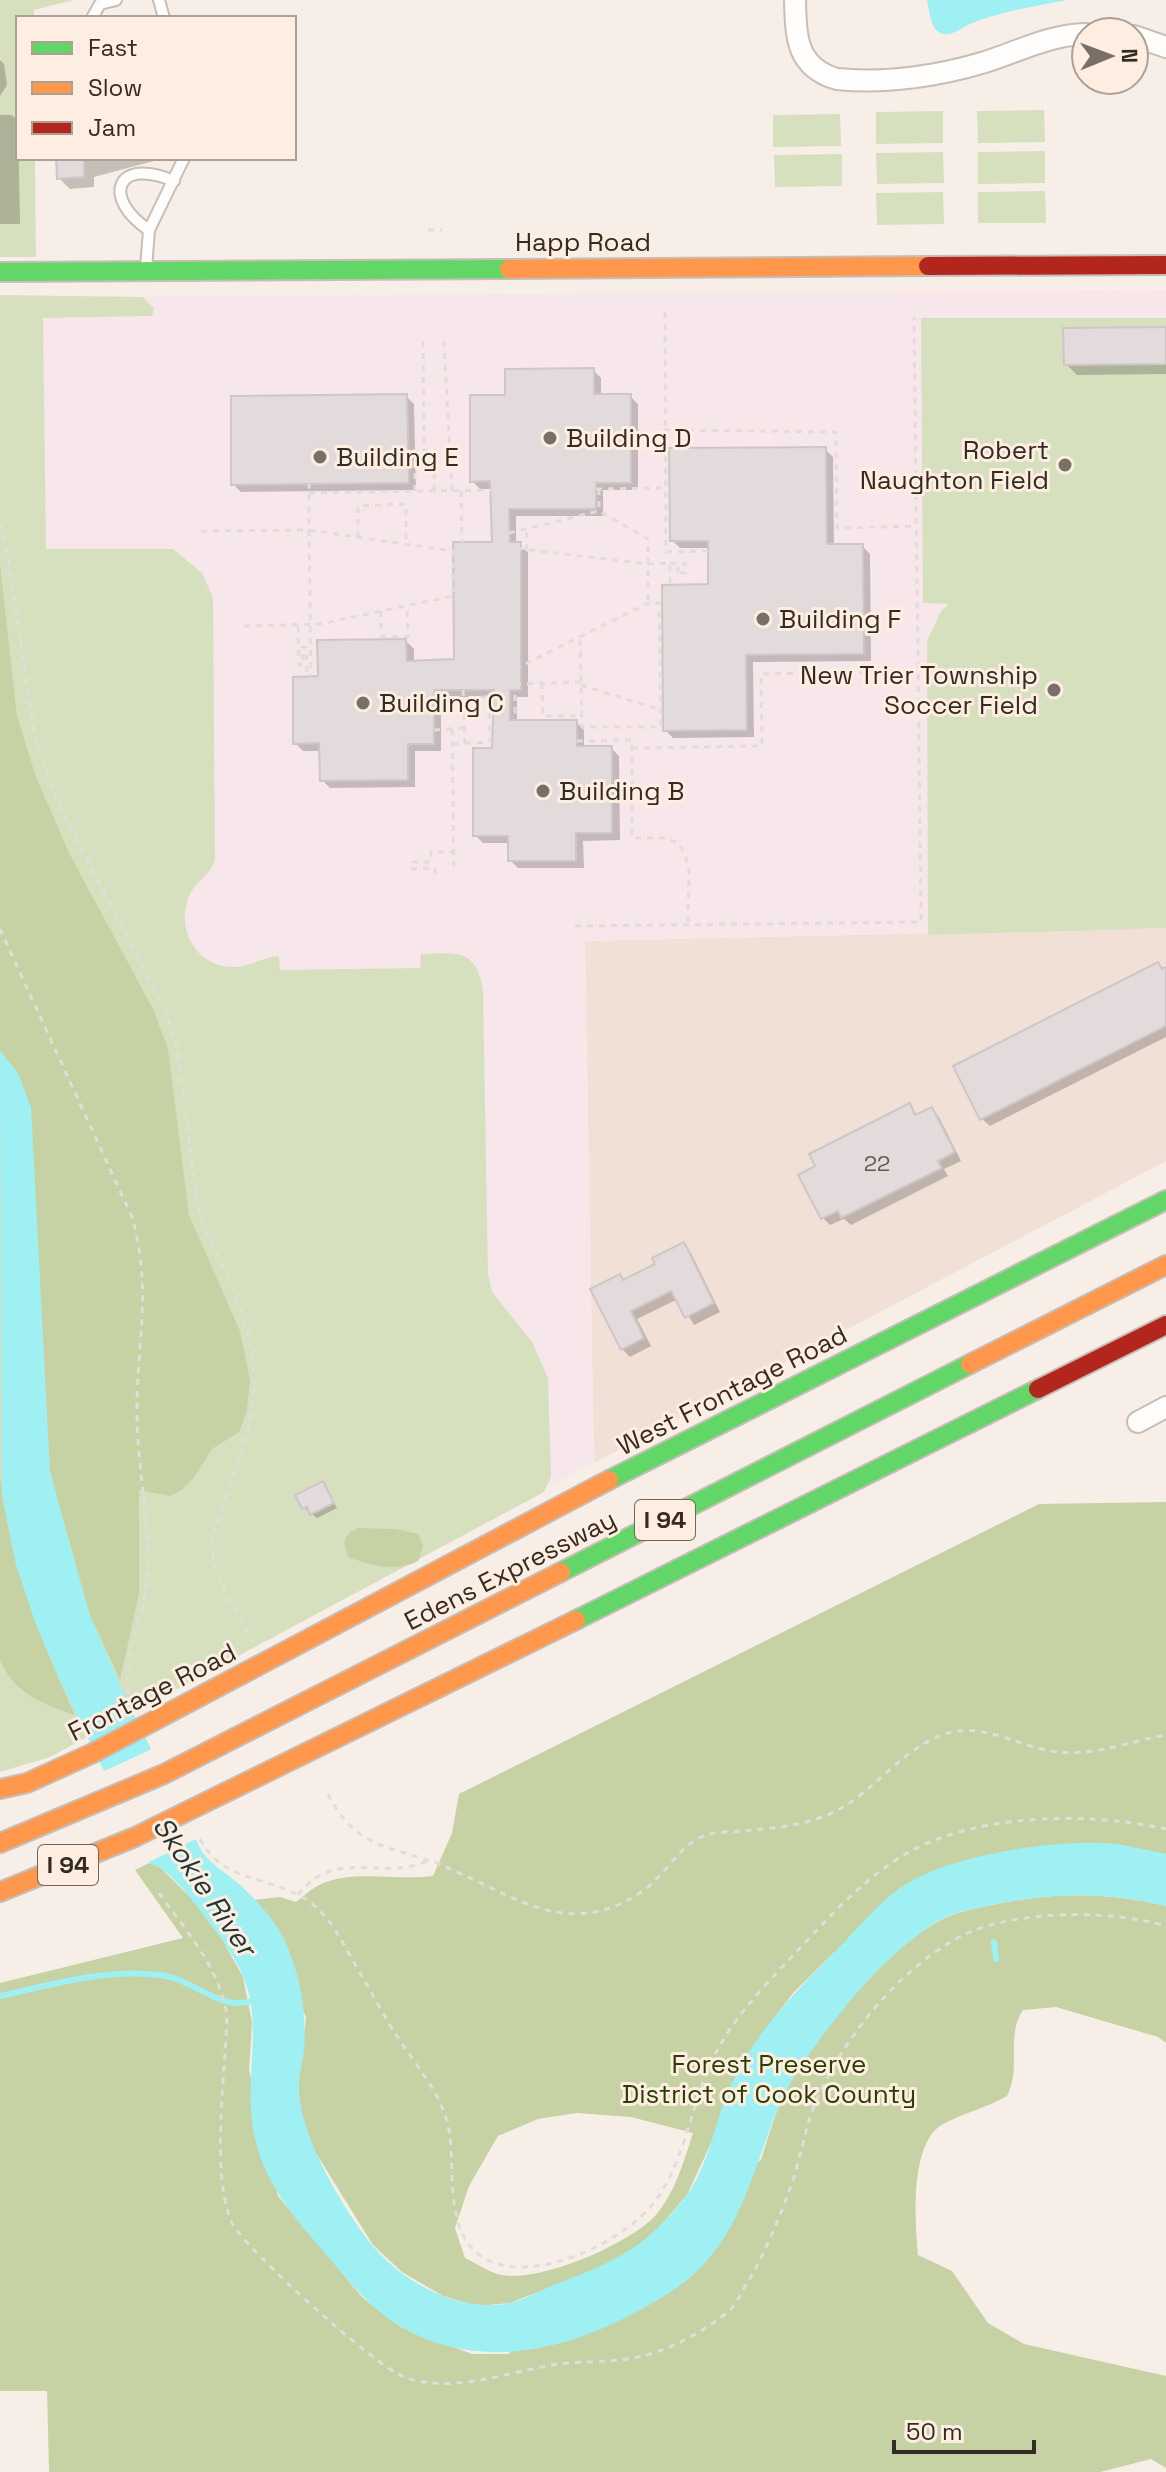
<svg xmlns="http://www.w3.org/2000/svg" width="1166" height="2472" font-family="'Space Grotesk',sans-serif">
<style>
.industrial{fill:#f0e0d6}
.education{fill:#f7e7ea}
.green{fill:#d7e0be}
.forest{fill:#c6d2a4;fill-rule:evenodd}
.water{fill:#9ef0f2}
.pier{fill:#f7efe7}
.shadow{fill:#0003}
.lines{fill:none;stroke-linecap:round;stroke-linejoin:round}
.stream{stroke:#9ef0f2;stroke-width:6}
.building{fill:#e2dadb;stroke:#cec6c7;stroke-width:2}
.lane-casing{stroke:#c6beb7;stroke-width:14}
.street-casing{stroke:#c6beb7;stroke-width:24}
.fast-casing{stroke:#c6beb7;stroke-width:22}
.slow-casing{stroke:#c6beb7;stroke-width:22}
.jam-casing{stroke:#c6beb7;stroke-width:22}
.path{stroke:#e0ddda;stroke-width:3;stroke-dasharray:6 6;stroke-linecap:butt}
.lane{stroke:#fefdfb;stroke-width:10}
.street{stroke:#fefdfb;stroke-width:20}
.fast{stroke:#63d668;stroke-width:18}
.slow{stroke:#ff974d;stroke-width:18}
.jam{stroke:#b3261e;stroke-width:18}
.path-bridge{stroke:#e0ddda;stroke-width:3;stroke-dasharray:6 6;stroke-linecap:butt}
.poi-dot{fill:#787067;stroke:#fdeee1;stroke-width:3}
.labels{text-anchor:middle;stroke-width:6;stroke-linejoin:round;paint-order:stroke}
.number-label{font-size:22px;fill:#615852}
.shield{fill:#fdeee1;stroke:#70665b;stroke-width:2}
.shield-label{font-size:24px;font-weight:bold;fill:#342b22}
.street-label{font-size:26px;fill:#342b22;stroke:#fdeee1}
.poi-label{font-size:26px;fill:#342b22;stroke:#fdeee1;text-anchor:start}
.park-label{font-size:26px;fill:#2c3d02;stroke:#fdeee1}
.water-label{font-size:28px;font-style:italic;fill:#1f3536;stroke:#fdeee1}
</style>
<rect width="100%" height="100%" fill="#f7efe7"/>
<path class="industrial" d="M1166,928v233l-572,302 -9,-522z"/>
<path class="education" d="M1166,290v638l-581,13 9,522 -45,23 1,-88 -369,-425 -141,-413 -4,-263z"/>
<g class="green">
<path d="M0,0h74l-40,10v8h-16v140h17l1,99h-36z"/>
<path d="M1044,110l1,32 -67,1 -1,-32z"/>
<path d="M943,111v32l-67,1v-32z"/>
<path d="M840,114l1,32 -68,1v-32z"/>
<path d="M1045,151v32l-67,1v-32z"/>
<path d="M943,152l1,31 -67,1 -1,-31z"/>
<path d="M842,154v32l-67,1 -1,-32z"/>
<path d="M1045,191l1,32h-68v-31z"/>
<path d="M943,192l1,32 -67,1 -1,-32z"/>
<path d="M0,295l143,2 11,11 -2,8 -109,2 3,231h127l29,24 11,25 2,261c-4,16 -18,21 -25,35 -15,32 4,71 41,73 17,1 31,-10 48,-11l1,14 140,-2 1,-14c36,-1 55,-6 62,36l5,284 4,18 40,50 16,36 3,99 -7,15 -494,265 -50,15z"/>
<path d="M921,318h245v610l-238,7 -1,-294 14,-30 8,-7 -26,-1z"/>
</g>
<g class="forest">
<path d="M0,564l17,152 19,61 33,76 84,156 15,40 21,166 51,116 10,49 -3,30 -8,22 -27,17 -17,27 -13,14 -12,6 -31,-6v103l-19,87 -31,-67 -39,-141 -32,-399 -18,-22z"/>
<path d="M0,1477c10,84 40,162 75,238 -33,-11 -61,-22 -75,-55z"/>
<path d="M1166,1502v352l-53,-10 -73,4 -53,8 -51,14 -36,18 -106,104 -33,43 -74,160 -36,42 -43,28 -98,38 -33,3 -34,-10 -41,-24 -29,-27 -59,-95 -13,-36 -3,-29 8,-67 -36,-101 -17,-17 27,-3 16,5c8,-6 16,-14 25,-18 33,-15 77,-3 112,-8l19,-43 7,-39 580,-290zM577,2113l54,4 62,16c-9,28 -18,60 -38,83 -26,28 -119,69 -157,58 -11,-3 -22,-11 -33,-16l-10,-30 14,-42 29,-50 40,-17z"/>
<path d="M358,1528l37,1 24,5 4,13 -5,14c-22,12 -48,4 -70,-4l-4,-15 5,-9z"/>
<path d="M149,1863l11,4 31,31 31,41 21,38 9,46 -3,47 29,126 84,101 39,30 71,27h36l253,-194c10,-32 20,-67 39,-96 31,-48 89,-115 139,-143 19,-10 38,-13 58,-17 60,-12 110,-12 169,2v137l-8,-6 -102,-30 -33,3c-18,28 -1,56 -16,86 -21,12 -44,17 -64,28 -34,19 -28,99 -25,131l34,16 36,52 36,21 142,32v92l-15,-9 -51,13h-1051l-2,-81h-47v-408l183,-45 -48,-68z"/>
</g>
<g class="water">
<path d="M927,0h141c-33,6 -67,11 -98,24 -9,4 -23,17 -34,6 -6,-7 -7,-22 -9,-30z"/>
<path d="M0,1051l18,22 13,34 19,365 39,141 35,81 77,156c10,16 24,21 38,34 16,15 37,36 46,57 15,34 22,71 19,108 -1,12 -5,25 -5,37 -1,47 44,123 73,159 30,37 89,69 137,58 19,-4 37,-16 55,-22 56,-22 81,-34 120,-82 26,-33 30,-78 48,-116 21,-46 58,-86 94,-122 24,-23 47,-54 74,-73 46,-33 159,-50 215,-44 17,2 34,7 51,10v52c-59,-14 -109,-14 -169,-2 -20,4 -40,7 -59,17 -38,23 -73,61 -101,96 -24,31 -47,60 -62,98 -25,66 -39,135 -103,176 -81,52 -179,87 -269,37 -32,-18 -55,-48 -78,-75 -27,-31 -55,-63 -67,-103 -16,-54 0,-95 -7,-146 -5,-36 -31,-67 -52,-95 -13,-17 -30,-40 -50,-46l-87,-178 -27,-63 -19,-57 -14,-70z"/>
</g>
<path class="pier" d="M152,1749l44,90 -49,24 -45,-91z"/>
<g class="shadow">
<path d="M0,60l4,4 3,21 -7,11z"/>
<path d="M0,115h12l6,6 2,103h-20z"/>
<path d="M58,158h107l-71,19v10l-24,2 -11,-11z"/>
<path d="M1166,329v45l-89,1 -11,-11z"/>
<path d="M593,370l8,8v18h29l8,8v86h-35v26h-87v28l12,8v145h-11v25h59l8,8v18h27l8,8 1,84 -37,1 1,27h-66l-8,-8v-17h-27l-8,-8 19,-85 1,-53h-54v54h-26v36l-85,1 -8,-8v-29h-19l-8,-8 25,-65 86,-37 8,8v13l42,-1 38,-117 -2,-55h-12l-8,-8 35,-84z"/>
<path d="M406,396l8,8 2,86 -175,2 -8,-8z"/>
<path d="M825,449l8,8 1,89h28l8,8 1,107 -118,1 1,75 -81,1 -8,-8 45,-144v-38h-30l-8,-8z"/>
<path d="M1158,964l8,5v68l-176,89 -8,-7z"/>
<path d="M909,1106l9,10 13,-7 8,8 22,44 -17,8 4,7 -97,49 -7,-6 -14,6 -7,-7z"/>
<path d="M683,1245l8,8 29,59 -26,13 -16,-26 -41,20 14,27 -21,11 -8,-8 2,-67 34,-17z"/>
<path d="M323,1484l14,24 -20,10 -13,-10z"/>
</g>
<g class="lines">
<g class="stream">
<path d="M994,1942l2,17"/>
<path d="M0,1996c50,-11 108,-28 160,-21 36,4 61,40 98,24"/>
</g>
</g>
<g class="building">
<path d="M56,158h28v19l-27,2z"/>
<path d="M1166,327v37l-102,1 -1,-37z"/>
<path d="M594,368v26h37v89h-35v26h-87l1,33h11v148h-11v30h67v26h35v87h-36v28h-68v-25h-35v-88h19l2,-58h-60v54h-26v36l-88,1 -1,-38 -26,1v-67l25,-1 -1,-36 89,-1 1,22 47,-2 -1,-117h39l-2,-61 -20,1v-87h35v-26z"/>
<path d="M407,394l2,89 -178,2v-89z"/>
<path d="M826,447l1,97h36l1,110 -118,1 1,75 -84,1 -1,-146 46,-1v-43h-38l-1,-93z"/>
<path d="M1158,962l4,7 4,-2v59l-186,94 -27,-54z"/>
<path d="M910,1103l5,12 17,-8 23,45 -17,9 4,7 -101,50 -3,-7 -17,8 -23,-44 17,-9 -6,-12z"/>
<path d="M684,1242l30,61 -29,15 -14,-27 -40,20 13,27 -23,12 -31,-61 30,-15 3,6 32,-16 -3,-6z"/>
<path d="M323,1481l11,22 -24,12 -3,-8 -5,2 -7,-14z"/>
</g>
<g class="lines">
<g class="lane-casing">
<g id="lane">
<path d="M159,0l5,18"/>
<path d="M92,18l8,-14 16,-4"/>
<path d="M149,230c-48,-32 -33,-74 25,-49"/>
<path d="M146,269l3,-39 35,-72"/>
</g>
</g>
<g class="street-casing">
<g id="street">
<path d="M795,0c1,37 1,67 42,79 48,5 102,-3 148,-17 35,-11 63,-27 101,-28"/>
<path d="M1134,36l32,11"/>
<path d="M1138,1422l28,-15"/>
</g>
</g>
<g class="fast-casing">
<g id="fast">
<path d="M0,272l509,-3"/>
<path d="M609,1480l557,-280"/>
<path d="M561,1572l409,-208"/>
<path d="M576,1620l462,-231"/>
</g>
</g>
<g class="slow-casing">
<g id="slow">
<path d="M509,269l419,-3"/>
<path d="M970,1364l196,-99"/>
<path d="M0,1789l27,-6 66,-30 516,-273"/>
<path d="M0,1843l164,-69 397,-202"/>
<path d="M0,1892l135,-55 441,-217"/>
</g>
</g>
<g class="jam-casing">
<g id="jam">
<path d="M928,266l238,-1"/>
<path d="M1038,1389l128,-64"/>
</g>
</g>
<g class="path">
<path d="M428,230h14"/>
<path d="M665,312l1,240 42,-1"/>
<path d="M423,341l1,109"/>
<path d="M444,341l8,150"/>
<path d="M664,430l172,2 1,96 79,-2"/>
<path d="M596,489l73,-1"/>
<path d="M599,489v22"/>
<path d="M415,491v-41h20l-1,41"/>
<path d="M461,491l1,51"/>
<path d="M309,493l182,-3"/>
<path d="M0,524l8,32 26,177 23,69 108,207 12,40 21,157c8,33 26,60 38,91 39,100 6,145 -23,239 -4,38 23,74 40,106"/>
<path d="M201,531l108,-1 2,146"/>
<path d="M509,533l90,-22 49,28v64"/>
<path d="M358,537v-31l48,-2v40"/>
<path d="M526,550l1,-20"/>
<path d="M670,563h15v10h-7"/>
<path d="M381,611v25l27,1 -1,-31"/>
<path d="M244,626l76,-2 133,-28v-45l-144,-21v-46"/>
<path d="M298,626l1,39h4l-1,-18h4l1,28h4"/>
<path d="M515,669l133,-66h11l2,124h-79l-2,-91"/>
<path d="M542,683l1,33h39"/>
<path d="M515,684l66,-2"/>
<path d="M581,685l80,25"/>
<path d="M463,690l2,54"/>
<path d="M490,712h25l-1,-164 134,16 22,-1v21"/>
<path d="M452,729l2,144"/>
<path d="M434,730l30,-2"/>
<path d="M577,741l55,-1v98h34l14,6 9,22 -1,59"/>
<path d="M453,744l37,-2 -1,-45 -26,1"/>
<path d="M632,748l130,-2 -1,-72 157,-3"/>
<path d="M435,874v-6l-23,1v-7h19v-10h23"/>
<path d="M575,926l346,-4 -7,-605"/>
<path d="M0,929l132,288c21,75 4,127 5,200 1,56 14,109 10,165 -4,42 -32,83 -14,124"/>
<path d="M328,1794c28,56 62,51 113,71 70,28 127,79 203,25 21,-15 34,-42 57,-53 13,-6 29,-5 42,-6 34,-3 70,-6 100,-24 37,-22 66,-65 109,-75 37,-8 71,17 107,20 35,4 72,-11 107,-17"/>
<path d="M200,1839c22,42 62,36 100,57 14,7 22,17 32,29 21,34 40,70 61,105 19,31 49,62 56,100 6,35 -3,88 22,117 43,50 155,-4 185,-47 32,-45 36,-105 63,-153 21,-37 52,-68 81,-99 30,-32 61,-66 99,-90 70,-45 188,-47 267,-29"/>
<path d="M159,1893c28,39 59,73 68,121 -1,55 -17,161 5,209 13,26 143,143 172,154 54,19 111,-9 164,-14 27,-2 53,-1 79,-8 28,-8 61,-26 83,-45 8,-8 13,-21 19,-30 18,-31 32,-66 44,-100 8,-25 12,-52 22,-76 26,-63 80,-130 139,-164 53,-31 154,-31 212,-14"/>
<path d="M298,1895c39,-49 81,-13 129,-34"/>
</g>
<use href="#lane" class="lane"/>
<use href="#street" class="street"/>
<use href="#fast" class="fast"/>
<use href="#slow" class="slow"/>
<use href="#jam" class="jam"/>
<path class="path-bridge" d="M678,573v-12"/>
</g>
<g class="poi-dot">
<circle cx="550" cy="438" r="8"/>
<circle cx="320" cy="457" r="8"/>
<circle cx="1065" cy="465" r="8"/>
<circle cx="763" cy="619" r="8"/>
<circle cx="1054" cy="690" r="8"/>
<circle cx="363" cy="703" r="8"/>
<circle cx="543" cy="791" r="8"/>
</g>
<g class="labels">
<g class="number-label">
<text x="877" y="1171">22</text>
</g>
<g class="shield">
<rect x="635" y="1500" width="60" height="40" rx="6"/>
<rect x="38" y="1845" width="60" height="40" rx="6"/>
</g>
<g class="shield-label">
<text x="665" y="1528">I 94</text>
<text x="68" y="1873">I 94</text>
</g>
<g class="street-label">
<text x="583" y="251">Happ Road</text>
<text transform="translate(732 1390) rotate(-27)" y="9">West Frontage Road</text>
<text transform="translate(510 1570) rotate(-27)" y="9">Edens Expressway</text>
<text transform="translate(152 1692) rotate(-27)" y="9">Frontage Road</text>
</g>
<g class="poi-label">
<text x="566" y="447">Building D</text>
<text x="1049" y="459" text-anchor="end">Robert<tspan x="1049" dy="30">Naughton Field</tspan></text>
<text x="336" y="466">Building E</text>
<text x="779" y="628">Building F</text>
<text x="1038" y="684" text-anchor="end">New Trier Township<tspan x="1038" dy="30">Soccer Field</tspan></text>
<text x="379" y="712">Building C</text>
<text x="559" y="800">Building B</text>
</g>
<g class="park-label">
<text x="769" y="2073">Forest Preserve<tspan x="769" dy="30">District of Cook County</tspan></text>
</g>
<g class="water-label">
<text transform="translate(205 1886) rotate(56)" y="10">Skokie River</text>
</g>
</g>
<rect x="16" y="16" width="280" height="144" fill="#fdeee1" stroke="#ada095" stroke-width="2"/>
<rect x="32" y="42" width="40" height="12" fill="#63d668" stroke="#ada095" stroke-width="2"/>
<text x="88" y="56" font-size="24" fill="#342b22">Fast</text>
<rect x="32" y="82" width="40" height="12" fill="#ff974d" stroke="#ada095" stroke-width="2"/>
<text x="88" y="96" font-size="24" fill="#342b22">Slow</text>
<rect x="32" y="122" width="40" height="12" fill="#b3261e" stroke="#ada095" stroke-width="2"/>
<text x="88" y="136" font-size="24" fill="#342b22">Jam</text>
<g transform="translate(1110 56) rotate(89)"><circle r="38" fill="#fdeee1" stroke="#ada095" stroke-width="2"/>
<path d="M0-6L14 30L0 20L-14 30Z" fill="#787067"/>
<text y="-12" font-size="22" font-weight="bold" text-anchor="middle" fill="#342b22">N</text>
</g>
<path d="M894 2440v12h140v-12" fill="none" stroke="#342b22" stroke-width="4"/>
<text x="906" y="2440" font-size="24" fill="#342b22" stroke="#fdeee1" stroke-width="6" paint-order="stroke">50 m</text>
</svg>
